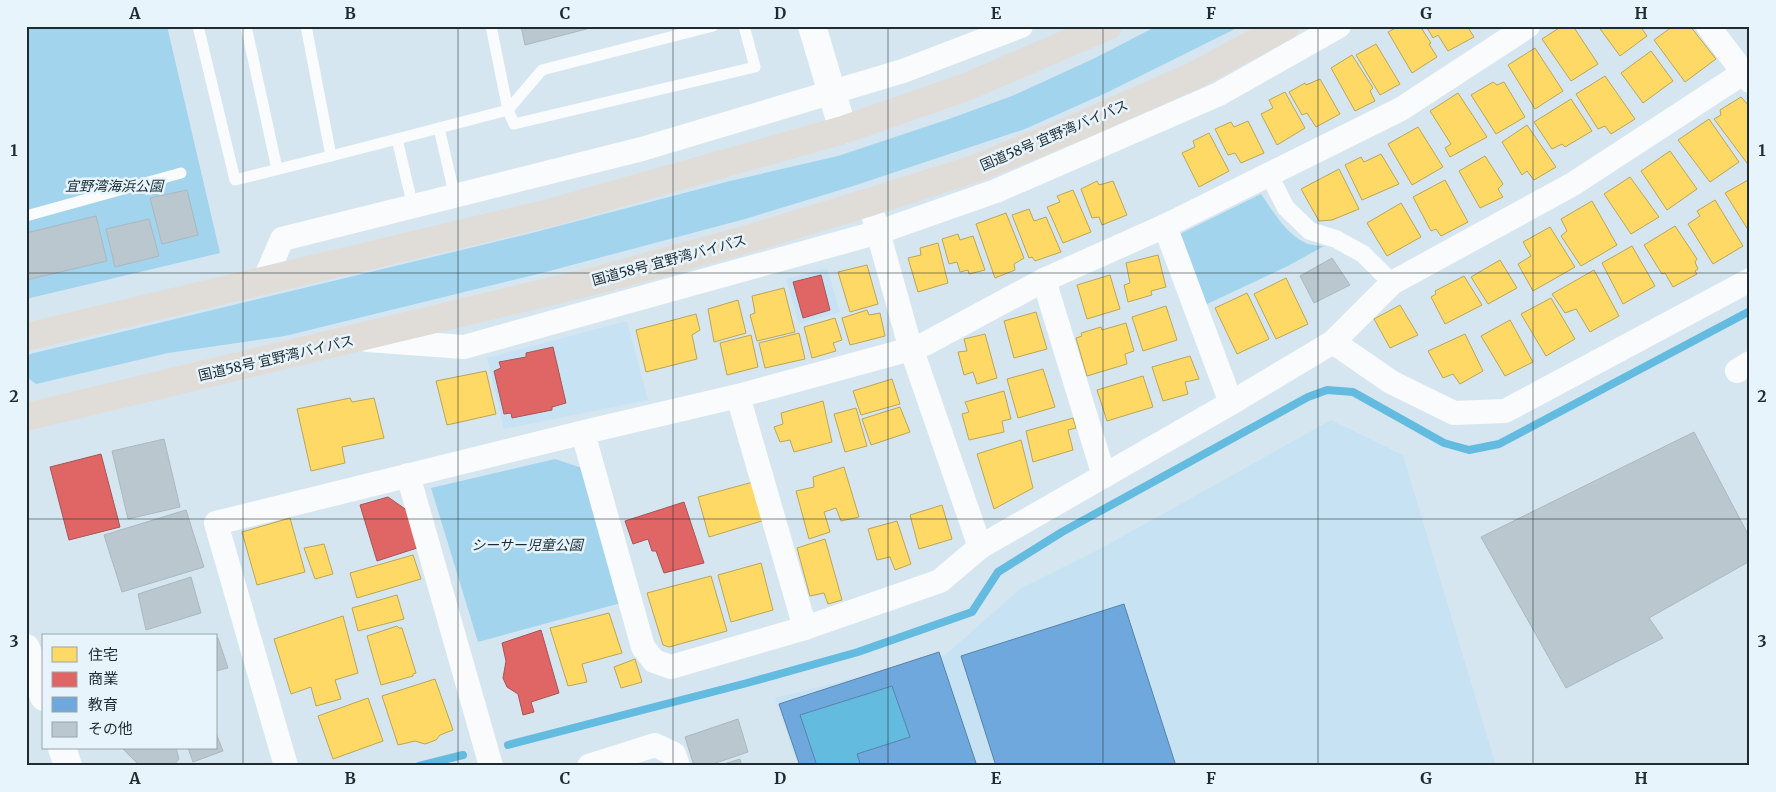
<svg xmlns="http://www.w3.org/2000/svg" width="1776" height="792" font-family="Merriweather,'Noto Sans JP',serif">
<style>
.built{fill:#c7e3f3}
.green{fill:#a2d4ed}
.water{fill:#63bbe0}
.homes{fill:#ffd966;stroke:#bca556}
.shops{fill:#e06666;stroke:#a65456}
.schools{fill:#6fa8dc;stroke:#5782a9}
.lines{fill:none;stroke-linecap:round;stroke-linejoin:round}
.stream{stroke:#63bbe0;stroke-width:8}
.building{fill:#bac7cf;stroke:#abb8bf}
.service{stroke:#f9fbfd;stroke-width:11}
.pedestrian{stroke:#f9fbfd;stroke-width:18}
.minor{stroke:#f9fbfd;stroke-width:24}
.tertiary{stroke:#f9fbfd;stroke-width:28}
.trunk{stroke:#e0dcd8;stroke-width:28}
.grid{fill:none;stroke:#1e2b31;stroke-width:1;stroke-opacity:0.55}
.labels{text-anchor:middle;stroke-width:5;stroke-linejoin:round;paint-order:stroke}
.street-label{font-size:14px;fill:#1e2b31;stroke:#e8f4fb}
.park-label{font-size:14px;font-style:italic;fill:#1a2d37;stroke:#e8f4fb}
.neatline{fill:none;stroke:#1e2b31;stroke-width:2}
.grid-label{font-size:16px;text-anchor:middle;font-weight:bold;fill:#1e2b31}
</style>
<rect width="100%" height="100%" fill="#d6e6f0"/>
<g class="built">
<path d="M827,268l13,44 -41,12 -13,-45z"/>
<path d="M627,321l21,79 -144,29 -17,-71z"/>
<path d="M1331,420l72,35 93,311h-698l-23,-68 170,-43 76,-67 88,-44z"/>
</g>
<g class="green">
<path d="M26,26h141l53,227 -194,46z"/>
<path d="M1157,26h84l-133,66 -83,37 -175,58 -105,32 -203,54 -257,63 -117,17 -132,31 -8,-6 -2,-21 4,-3 498,-120 202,-53 108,-25 111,-37 63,-23 83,-38z"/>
<path d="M1261,194c12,17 26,42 47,50 5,1 11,2 16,2l-36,20 -83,39 -25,-71z"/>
<path d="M555,459l27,9 39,135 -143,39 -47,-154z"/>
</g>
<path class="water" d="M892,686l18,51 -52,17 3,12h-44l-17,-51z"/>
<g class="homes">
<path d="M1399,26h21l11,17 -2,1 8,13 -25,16 -24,-41z"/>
<path d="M1426,26h41l7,11 -26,14 -10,-16 -5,3z"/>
<path d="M1562,26h11l25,38 -27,17 -29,-42z"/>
<path d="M1598,26h42l7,10 -27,20z"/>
<path d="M1673,26h17l26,33 -31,23 -31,-42z"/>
<path d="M1376,44l24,40 -20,11 -24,-40z"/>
<path d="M1535,48l28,43 -28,18 -27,-44z"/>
<path d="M1651,51l22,30 -30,22 -22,-30z"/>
<path d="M1352,55l21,33 -3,3 5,10 -20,10 -24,-43z"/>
<path d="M1605,76l30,43 -24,15 -6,-8 -7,3 -22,-35z"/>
<path d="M1320,79l20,35 -24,13 -9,-14 -5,2 -13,-23 16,-9 1,2z"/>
<path d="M1493,82l4,3 7,-3 21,35 -29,17 -25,-39z"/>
<path d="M1285,92l20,36 -28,17 -16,-31 12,-6 -4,-8z"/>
<path d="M1458,93l29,44 -37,20 -5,-9 6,-4 -21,-33z"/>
<path d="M1741,97l9,10v60l-36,-48 7,-4 -1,-5z"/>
<path d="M1571,99l21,32 -27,16 -3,-3 -10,5 -18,-27z"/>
<path d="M1709,119l30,43 -29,20 -32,-42z"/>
<path d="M1248,121l16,32 -23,10 -6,-10 -7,2 -13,-26 16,-7 3,5z"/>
<path d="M1527,125l29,42 -22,13 -7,-9 -5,4 -20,-33z"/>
<path d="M1418,127l25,40 -31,18 -24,-41z"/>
<path d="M1209,133l20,38 -30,16 -17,-34 13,-6 -2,-6z"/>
<path d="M1670,151l27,38 -30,21 -26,-39z"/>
<path d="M1381,154l18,30 -37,16 -17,-35 16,-8 3,5z"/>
<path d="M1485,156l18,28 -5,5 5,8 -23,11 -21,-37z"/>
<path d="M1339,169l20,40 -27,11 -13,1 -18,-32z"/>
<path d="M1630,177l29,40 -28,17 -27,-40z"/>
<path d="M1750,179v54l-25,-40z"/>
<path d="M1445,180l23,42 -27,14 -5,-7 -5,2 -18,-34z"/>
<path d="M1097,181l2,4 14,-4 14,34 -25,10 -3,-8 -7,1 -11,-29z"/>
<path d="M1073,190l18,42 -28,11 -16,-36 13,-5 -3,-6z"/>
<path d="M1715,200l28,46 -30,18 -25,-40 12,-8 -3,-5z"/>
<path d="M1592,201l25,44 -36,21 -20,-30 6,-5 -6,-12z"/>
<path d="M1401,203l20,34 -34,19 -20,-33z"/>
<path d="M1029,209l5,12 12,-4 15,35 -26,9 -3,-4 -3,1 -17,-43z"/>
<path d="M1006,213l18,45 -10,6 1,6 -20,8 -19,-54z"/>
<path d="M1675,226l22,33 -2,3 3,7 -3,2 2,3 -24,13 -8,-14 -3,1 -18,-29z"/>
<path d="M1550,227l25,40 -42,24 -15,-27 13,-8 -8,-14z"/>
<path d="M958,234l2,6 13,-4 12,34 -16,4 -1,-4 -8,2 -3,-10 -8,2 -7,-25z"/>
<path d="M938,243l10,40 -30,9 -10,-34 13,-3 -1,-7z"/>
<path d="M1632,246l23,40 -32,18 -21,-41z"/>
<path d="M1158,255l8,32 -15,4 1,4 -24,7 -4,-17 6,-2 -4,-20z"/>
<path d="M1500,260l17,28 -29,16 -17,-27z"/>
<path d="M867,265l11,39 -28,8 -12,-40z"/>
<path d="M1594,270l25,46 -29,16 -14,-23 -11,4 -13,-19z"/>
<path d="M1110,275l10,34 -33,10 -10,-34z"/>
<path d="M1464,276l18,29 -37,19 -14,-27 5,-3 -1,-3z"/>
<path d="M1286,278l22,46 -32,15 -22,-45z"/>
<path d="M784,288l11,44 -38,9 -7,-26 5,-2 -3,-17z"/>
<path d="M1247,293l22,46 -32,15 -22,-46z"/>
<path d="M1551,298l24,41 -29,17 -25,-42z"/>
<path d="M738,300l8,33 -32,9 -6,-33z"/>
<path d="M1400,305l18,30 -28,13 -16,-29z"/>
<path d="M1166,306l11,34 -34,11 -11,-34z"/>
<path d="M867,310l2,5 11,-2 5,23 -35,9 -8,-27z"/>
<path d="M1036,312l11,37 -33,9 -10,-37z"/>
<path d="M696,314l4,16 -8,5 5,24 -51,13 -10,-42z"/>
<path d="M835,318l7,22 -9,3 3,8 -24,7 -8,-31z"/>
<path d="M1510,320l23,42 -28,14 -24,-40z"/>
<path d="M1126,323l8,28 -9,3 2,10 -40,12 -11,-38 6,-2 -1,-3 20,-6 1,3z"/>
<path d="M799,333l6,26 -40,9 -6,-25z"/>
<path d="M985,334l12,44 -20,6 -4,-12 -9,3 -6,-23 9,-1 -3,-12z"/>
<path d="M1465,334l18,37 -23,13 -7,-10 -10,4 -15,-27z"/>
<path d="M751,335l7,32 -31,8 -7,-32z"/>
<path d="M1190,356l9,23 -14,3 3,12 -25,7 -11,-34z"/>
<path d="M1043,369l12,38 -37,11 -11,-39z"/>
<path d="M486,371l10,43 -49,11 -11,-44z"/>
<path d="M1143,376l10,31 -46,14 -10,-31z"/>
<path d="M892,379l8,25 -39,11 -8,-24z"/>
<path d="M1004,391l7,28 -9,2 2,11 -35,8 -7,-26 7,-2 -4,-10z"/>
<path d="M350,398l2,4 22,-4 10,40 -42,9 3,16 -34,8 -14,-62z"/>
<path d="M823,401l9,41 -38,10 -4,-12 -10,2 -6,-15 9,-3 -2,-11z"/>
<path d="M900,407l10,25 -39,13 -9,-26z"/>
<path d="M856,408l11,38 -22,6 -11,-38z"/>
<path d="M1073,418l3,10 -8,2 5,20 -40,12 -7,-31z"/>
<path d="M1021,440l12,48 -39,21 -17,-55z"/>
<path d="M844,467l15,50 -18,4 -5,-13 -12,4 6,20 -21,7 -13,-48 18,-4 -1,-10z"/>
<path d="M753,482l12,38 -56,17 -11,-40z"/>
<path d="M942,505l10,34 -33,10 -9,-34z"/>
<path d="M290,518l15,54 -48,13 -15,-53z"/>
<path d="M897,521l14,43 -16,6 -5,-13 -13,3 -9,-31z"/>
<path d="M825,539l17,61 -14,4 -4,-11 -14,3 -13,-48z"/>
<path d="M324,544l9,30 -18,5 -11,-31z"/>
<path d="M413,555l8,24 -64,19 -7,-25z"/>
<path d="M761,563l12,47 -42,12 -13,-47z"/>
<path d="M711,576l16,55 -58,16 -6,-2 -16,-52z"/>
<path d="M397,595l7,24 -46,12 -6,-23z"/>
<path d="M609,613l13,40 -40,11 5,18 -19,4 -18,-58z"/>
<path d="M343,616l15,57 -23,7 6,19 -25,7 -5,-19 -20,7 -17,-55z"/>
<path d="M397,626l2,2h3l14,45 -3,1v2l-32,9 -14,-49z"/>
<path d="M635,659l7,23 -21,6 -7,-21z"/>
<path d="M435,679l18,51 -13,5 -4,5 -11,4 -10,-3 -17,4 -16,-49z"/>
<path d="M368,698l15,43 -50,18 -15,-43z"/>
</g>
<g class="shops">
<path d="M821,275l9,35 -27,8 -10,-36z"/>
<path d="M553,347l13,56 -14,4v3l-40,8 -1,-5 -7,1 -10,-43 7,-3 -2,-6 27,-5v-4z"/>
<path d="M101,454l19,73 -51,13 -19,-73z"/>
<path d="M388,497l20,14 9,37 -40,13 -17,-56z"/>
<path d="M684,502l20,61 -40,10 -8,-22h-4l-4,-12 -15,5 -8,-23z"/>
<path d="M541,630l18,63 -28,9 3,10 -11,3 -5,-21 -11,-7 -4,-9 3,-17 -4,-18z"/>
</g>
<g class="schools">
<path d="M1124,604l52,162h-180l-35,-110z"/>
<path d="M939,652l38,114h-116l-4,-12 53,-17 -18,-51 -92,29 17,51h-17l-21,-62z"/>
</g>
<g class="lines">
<g class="stream">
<path d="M508,745l239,-62 111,-31 114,-40 26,-40 64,-40 246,-135 19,-7 26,2 91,51 25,7 30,-6 251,-133"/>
<path d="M419,766l44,-11"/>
</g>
</g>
<g class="building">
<path d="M521,26h77l-73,19z"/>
<path d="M187,190l11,45 -36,9 -12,-46z"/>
<path d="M96,216l11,45 -81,19v-47z"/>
<path d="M149,219l10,37 -44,11 -9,-38z"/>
<path d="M1332,258l18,27 -36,18 -14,-27z"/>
<path d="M1694,432l56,106v23l-101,57 14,20 -97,50 -85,-151z"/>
<path d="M164,439l16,68 -52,12 -16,-68z"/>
<path d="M186,510l18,57 -82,25 -18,-57z"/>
<path d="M191,577l10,36 -55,17 -8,-36z"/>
<path d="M216,638h2l10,30 -12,3z"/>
<path d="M738,719l10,33 -41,14h-13l-9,-29z"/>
<path d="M216,733l7,18 -30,11 -5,-14h28z"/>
<path d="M122,748h54l3,11 -6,7 -34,-1z"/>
<path d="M740,759l2,7h-25z"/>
</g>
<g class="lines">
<g class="service">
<path d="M198,26l37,154 96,-24"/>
<path d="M246,26l31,143"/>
<path d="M306,26l25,130 66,-17 16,68"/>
<path d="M713,26l-171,44 -34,40 6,14 241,-57 -11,-41"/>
<path d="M397,139l42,-11"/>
<path d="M455,197l-16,-69 69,-18 -17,-84"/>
<path d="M26,216l155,-43"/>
</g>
<path class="pedestrian" d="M1269,175l17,33 24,23 26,8 27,15 29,29"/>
<g class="minor">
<path d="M1708,26l42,55"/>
<path d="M874,218l34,121 72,208"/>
<path d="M1165,226l66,177"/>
<path d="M1044,280l60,196"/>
<path d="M264,281l18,-42 360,-90 261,-78 118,-45"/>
<path d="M367,340l97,7 415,-115 117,-41 223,-97 120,-68"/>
<path d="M1333,342l58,40 63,31 51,-2 245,-131"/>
<path d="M1737,371l13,-8"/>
<path d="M738,396l67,232"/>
<path d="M583,433l60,214 11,14 17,6 134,-39 135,-47 40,-34 251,-144 102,-61 59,-59 181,-99 170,-111"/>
<path d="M408,475l83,291"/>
<path d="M286,766l-70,-243 377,-93 145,-34 162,-44 25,-8 119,-64 121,-54 236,-117 127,-83"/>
<path d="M589,766l66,-21 19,9 4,12"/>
</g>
<g class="tertiary">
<path d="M812,26l31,104"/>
<path d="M26,648l18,49"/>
<path d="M62,748l6,18"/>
</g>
<g class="trunk">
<path d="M26,337l523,-124 294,-83 123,-43 142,-61"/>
<path d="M26,417l576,-138 146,-40 122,-37 107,-34 105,-43 111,-49 93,-50"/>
</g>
</g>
<path class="grid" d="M243,26v740M458,26v740M673,26v740M888,26v740M1103,26v740M1318,26v740M1533,26v740M26,273h1724M26,519h1724"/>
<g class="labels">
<g class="street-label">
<text transform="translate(1054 135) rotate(-23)" y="5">国道58号 宜野湾バイパス</text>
<text transform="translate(669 260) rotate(-15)" y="5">国道58号 宜野湾バイパス</text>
<text transform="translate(276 358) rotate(-13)" y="5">国道58号 宜野湾バイパス</text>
</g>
<g class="park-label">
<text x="114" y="191">宜野湾海浜公園</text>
<text x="527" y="550">シーサー児童公園</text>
</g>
</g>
<rect width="1776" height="792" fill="none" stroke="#e8f4fb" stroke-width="55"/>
<rect x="42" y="634" width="175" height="115" fill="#e8f4fb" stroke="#97a4aa"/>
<rect x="52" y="647" width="25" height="15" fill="#ffd966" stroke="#97a4aa"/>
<text x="88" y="660" font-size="15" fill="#1e2b31">住宅</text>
<rect x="52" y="672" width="25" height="15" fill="#e06666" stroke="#97a4aa"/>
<text x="88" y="684" font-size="15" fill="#1e2b31">商業</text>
<rect x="52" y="697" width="25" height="15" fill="#6fa8dc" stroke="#97a4aa"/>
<text x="88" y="710" font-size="15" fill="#1e2b31">教育</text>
<rect x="52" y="722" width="25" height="15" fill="#bac7cf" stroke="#97a4aa"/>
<text x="88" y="734" font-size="15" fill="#1e2b31">その他</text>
<rect x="28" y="28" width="1720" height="736" class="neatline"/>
<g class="grid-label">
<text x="135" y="19">A</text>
<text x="350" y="19">B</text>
<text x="565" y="19">C</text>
<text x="780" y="19">D</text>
<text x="996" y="19">E</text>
<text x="1211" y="19">F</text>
<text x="1426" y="19">G</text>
<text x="1641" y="19">H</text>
<text x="14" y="156">1</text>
<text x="1762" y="156">1</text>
<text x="14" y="402">2</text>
<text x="1762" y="402">2</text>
<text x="14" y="647">3</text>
<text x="1762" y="647">3</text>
<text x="135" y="784">A</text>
<text x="350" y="784">B</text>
<text x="565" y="784">C</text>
<text x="780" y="784">D</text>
<text x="996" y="784">E</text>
<text x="1211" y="784">F</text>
<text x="1426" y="784">G</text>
<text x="1641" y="784">H</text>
</g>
</svg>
